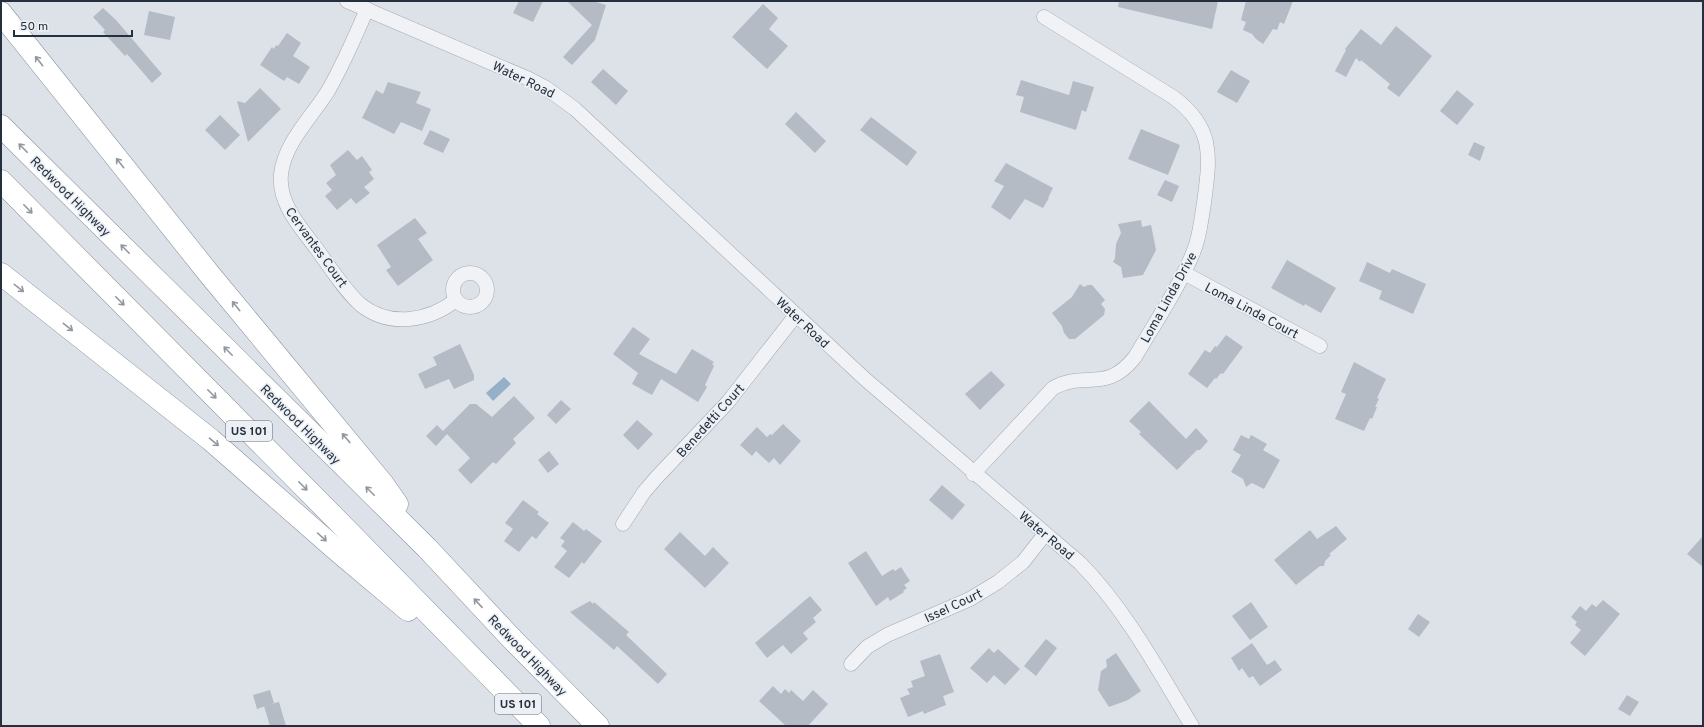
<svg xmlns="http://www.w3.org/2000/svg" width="1704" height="727" font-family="Overpass,sans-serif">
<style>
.water{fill:#95b1ca}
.building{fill:#b4bbc5}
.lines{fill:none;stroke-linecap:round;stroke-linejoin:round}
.street-casing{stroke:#a2a9b2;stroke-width:15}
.highway-casing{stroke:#838f9f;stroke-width:23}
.street{stroke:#f0f2f6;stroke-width:14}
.highway{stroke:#fff;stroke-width:22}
.oneway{stroke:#92989f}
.labels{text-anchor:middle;stroke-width:3.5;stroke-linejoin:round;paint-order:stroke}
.shield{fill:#ecf0f5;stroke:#616a76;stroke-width:1}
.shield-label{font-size:12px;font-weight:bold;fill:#25303f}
.street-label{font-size:13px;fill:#25303f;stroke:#ecf0f5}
</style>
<rect width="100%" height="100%" fill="#dde2e8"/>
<path class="water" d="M504,377l7,7 -18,17 -7,-8z"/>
<g class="building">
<path d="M519,1h24l-10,21 -20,-9z"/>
<path d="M567,1h26l13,4 -11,35 -23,25 -9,-8 29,-32z"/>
<path d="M1119,1h99l-6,28 -94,-22z"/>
<path d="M1246,1h47l-9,23 -4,-2 -3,8 -4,-1 -10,15 -7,-5 -4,-5 -9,-4 3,-8 -5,-2z"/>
<path d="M763,4l15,14 -9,11 19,17 -21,23 -35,-32z"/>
<path d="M103,8l13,12 46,54 -10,9 -25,-29 -2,2 -22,-24 2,-2 -12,-13z"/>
<path d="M149,11l26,6 -5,23 -26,-5z"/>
<path d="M1396,26l36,30 -33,41 -12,-9 3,-4 -29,-24 -1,2 -4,-4 -10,19 -11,-6 11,-21 -1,-1 16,-20 20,16z"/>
<path d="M287,33l14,10 -8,13 17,11 -11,17 -12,-7 -3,4 -24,-16 12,-18 2,2 2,-4 2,1z"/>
<path d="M603,69l25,22 -12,14 -25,-23z"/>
<path d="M1231,70l19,11 -13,22 -20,-11z"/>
<path d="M1021,80l48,15 4,-14 21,6 -8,25 -4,-2 -6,20 -56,-18 4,-15 -8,-2z"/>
<path d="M388,82l33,10 -5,11 15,6 -9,22 -21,-9 -7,12 -32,-16 14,-28 7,4z"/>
<path d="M260,88l21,21 -33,33 -11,-41 8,2z"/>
<path d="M1457,90l17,14 -17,21 -17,-14z"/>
<path d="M796,112l30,29 -11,12 -30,-29z"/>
<path d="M220,115l20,20 -15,15 -20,-20z"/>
<path d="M871,117l46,35 -10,14 -47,-36z"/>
<path d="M1141,129l39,16 -12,30 -40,-16z"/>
<path d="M430,130l20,9 -7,14 -20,-9z"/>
<path d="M1474,142l11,5 -5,14 -12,-6z"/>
<path d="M348,150l9,10 5,-4 10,14 -3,2 5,7 -10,8 6,6 -14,11 -5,-6 -14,12 -12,-14 7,-6 -6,-7 10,-8 -6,-10z"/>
<path d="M1006,163l47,25 -5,10h1l-6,10 -18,-9 -15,21 -19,-13 13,-21 -10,-5z"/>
<path d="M1165,180l14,6 -7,16 -15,-7z"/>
<path d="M415,218l12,15 -9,6 15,21 -35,26 -12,-16 5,-3 -14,-22z"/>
<path d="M1141,220l1,7 9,-2 5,25 -13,25 -20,3 -2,-11 -8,-5 2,-4 1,-14 5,-11 -3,-9z"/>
<path d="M1287,260l49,28 -15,25 -16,-9 -1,2 -33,-18z"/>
<path d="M1367,262l23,11 2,-4 34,15 -13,30 -34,-15 3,-8 -23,-10z"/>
<path d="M1080,284l4,3 4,-2h4l13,15 -4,4 4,5 -1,6 -29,24h-6l-5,-6 -2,-7 -10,-13 20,-16z"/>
<path d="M633,327l17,12 -11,15 37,20 16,-25 22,13 -2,2 2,2 -9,19 2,2 -9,15 -37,-23 -9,16 -20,-11 6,-11 -25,-19z"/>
<path d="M1226,335l17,12 -20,27 -2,-1 -5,6 -1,-1 -8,10 -19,-14 17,-24 5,3 5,-7 2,1z"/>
<path d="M460,344l14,31v5l-20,9 -5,-10 -24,10 -7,-15 19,-9 -4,-8z"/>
<path d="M1354,362l32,17 -9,19 2,1 -4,8h2l-5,12 -2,-1 -6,13 -29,-12 11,-25 -5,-2z"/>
<path d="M991,371l14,14 -25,25 -15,-16z"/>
<path d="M514,396l21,22 -22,21 3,4 -20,21 -3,-2 -22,22 -13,-14 12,-12 -23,-24 -11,12 -10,-10 11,-11 6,6 27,-27h6l16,13z"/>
<path d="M561,400l10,9 -15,15 -9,-9z"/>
<path d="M1149,401l37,38 10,-11 12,13 -8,9h-3l-20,20 -38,-36 2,-2 -12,-11z"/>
<path d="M637,420l16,14 -15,16 -15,-15z"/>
<path d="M783,424l18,17 -21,24 -6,-7 -5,5 -13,-12 -4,5 -12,-11 17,-18 10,10 3,-3 2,1z"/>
<path d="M1241,435l8,4 2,-4 16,9 -4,6 17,10 -16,29 -12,-6 -6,4 -3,-8 -12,-7 10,-17 -8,-5z"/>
<path d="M549,451l10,13 -11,9 -10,-13z"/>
<path d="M942,485l23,20 -13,15 -23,-20z"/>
<path d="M523,500l16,12 -2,2 12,9 -13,16 -4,-3 -13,16 -15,-11 9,-12 -8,-6z"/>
<path d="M573,522l11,9 2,-2 16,12 -18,23 -2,-2 -13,16 -15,-11 13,-16 -6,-5 4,-5 -5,-3z"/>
<path d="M1336,526l11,13 -18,15 2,1 -6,6 -1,5h-4l-24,19 -22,-25 36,-30 7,9z"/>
<path d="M680,532l25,24 8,-9 16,16 -24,25 -41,-39z"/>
<path d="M1703,536v31l-16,-13z"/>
<path d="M866,551l16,25 11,-7 2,2 6,-4 9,14 -6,4 3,3 -4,3 1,1 -14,9 -2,-4 -12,9 -28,-43z"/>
<path d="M810,596l12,14 -9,8 3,4 -13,11 5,6 -17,15 -8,-9 -16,13 -12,-15z"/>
<path d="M1603,600l17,14 -35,42 -15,-13 11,-13 -6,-5 2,-3 -6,-5 9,-11 6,5 6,-7 4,3z"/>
<path d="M590,601l3,3 1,-2 35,30 -3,3 41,39 -9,10 -41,-38 -3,4 -44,-38z"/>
<path d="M1251,602l17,25 -18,13 -18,-24z"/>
<path d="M1418,614l12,8 -11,15 -11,-8z"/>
<path d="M1046,639l11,9 -21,28 -12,-10z"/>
<path d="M1252,643l15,22 8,-5 7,10 -22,16 -7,-10 -4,2 -7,-10 -3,3 -8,-13z"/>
<path d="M989,648l5,5 4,-4 22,20 -15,16 -11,-10 -7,8 -17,-15z"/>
<path d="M1116,653l25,38 -13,9 -19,7 -11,-17 3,-19 6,-4 -1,-7z"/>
<path d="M940,654l14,38 -11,4 3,9 -22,9 -1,-3 -15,6 -8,-19 10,-4 -3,-5 6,-2 -2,-6 14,-5 -5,-15z"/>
<path d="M773,686l8,8 4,-5 4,4 2,-3 12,11 10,-11 15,14 -20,22h-22l-27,-25z"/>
<path d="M270,690l4,13 -17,6 -4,-14z"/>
<path d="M1627,695l12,7 -9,14 -12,-7z"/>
<path d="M279,702l7,24h-16l-6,-20z"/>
</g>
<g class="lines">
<g class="street-casing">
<g id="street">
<path d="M347,1l182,78 17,9 29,21 290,270 215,184c46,47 78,107 112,163"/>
<path d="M367,9c-12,28 -24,56 -39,82 -17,27 -43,51 -47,83 -3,29 19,53 35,74 14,19 28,42 45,57 29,23 68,16 95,-5"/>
<path d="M1184,273l136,73"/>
<circle cx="470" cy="290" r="17"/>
<path d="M973,474l80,-86c32,-18 53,6 82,-31 20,-34 43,-68 58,-104 7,-16 8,-33 11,-50 6,-46 11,-75 -31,-106l-129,-80"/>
<path d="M623,524l21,-32 13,-15 71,-75 68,-87"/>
<path d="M851,664l16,-17 20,-12 83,-36 28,-17 25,-20 22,-28"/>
</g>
</g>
<g class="highway-casing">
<g id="highway">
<path d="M1,13l209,262 173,209 14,20"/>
<path d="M1,126l426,422 85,91 86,87"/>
<path d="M1,181l334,337 204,208"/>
<path d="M1,274l210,166 128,112 69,58"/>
</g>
</g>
<use href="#street" class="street"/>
<use href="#highway" class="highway"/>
</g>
<defs><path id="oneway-shaft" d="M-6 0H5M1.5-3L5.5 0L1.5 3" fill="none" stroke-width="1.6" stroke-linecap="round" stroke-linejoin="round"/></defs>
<g class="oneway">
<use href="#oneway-shaft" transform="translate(39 61) rotate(-128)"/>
<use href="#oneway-shaft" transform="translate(23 148) rotate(-135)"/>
<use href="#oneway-shaft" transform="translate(120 163) rotate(-128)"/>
<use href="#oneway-shaft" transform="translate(28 209) rotate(45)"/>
<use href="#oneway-shaft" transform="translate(125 249) rotate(-135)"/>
<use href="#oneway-shaft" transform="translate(19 288) rotate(38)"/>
<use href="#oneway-shaft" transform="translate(120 301) rotate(45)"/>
<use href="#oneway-shaft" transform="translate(236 306) rotate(-129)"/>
<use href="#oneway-shaft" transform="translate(68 327) rotate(38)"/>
<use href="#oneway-shaft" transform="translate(228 351) rotate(-135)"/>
<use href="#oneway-shaft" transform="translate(212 394) rotate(45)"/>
<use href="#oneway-shaft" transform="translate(346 438) rotate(-130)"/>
<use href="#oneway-shaft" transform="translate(214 442) rotate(40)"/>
<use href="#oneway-shaft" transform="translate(303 486) rotate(45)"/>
<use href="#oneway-shaft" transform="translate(370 491) rotate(-135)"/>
<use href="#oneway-shaft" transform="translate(322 537) rotate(42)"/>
<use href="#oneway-shaft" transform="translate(478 603) rotate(-133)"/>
</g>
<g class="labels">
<g class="shield">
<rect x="226" y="421" width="46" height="20" rx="3"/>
<rect x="495" y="694" width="46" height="20" rx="3"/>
</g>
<g class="shield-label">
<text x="249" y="435">US 101</text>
<text x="518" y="708">US 101</text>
</g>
<g class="street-label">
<text transform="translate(524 79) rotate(26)" y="5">Water Road</text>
<text transform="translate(71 196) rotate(45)" y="5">Redwood Highway</text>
<text transform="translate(317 247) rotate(54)" y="5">Cervantes Court</text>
<text transform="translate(1168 297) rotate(-61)" y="5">Loma Linda Drive</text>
<text transform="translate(1252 310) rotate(28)" y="5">Loma Linda Court</text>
<text transform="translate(803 322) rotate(43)" y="5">Water Road</text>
<text transform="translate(710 420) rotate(-48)" y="5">Benedetti Court</text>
<text transform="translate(301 424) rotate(45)" y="5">Redwood Highway</text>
<text transform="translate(1047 535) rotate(40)" y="5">Water Road</text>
<text transform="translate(953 605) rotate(-25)" y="5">Issel Court</text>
<text transform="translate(528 655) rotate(46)" y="5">Redwood Highway</text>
</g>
</g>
<rect width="1704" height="727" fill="none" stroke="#25303f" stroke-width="4"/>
<path d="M14 30v6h118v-6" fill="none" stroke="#25303f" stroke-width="2"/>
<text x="20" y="30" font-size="12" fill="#25303f" stroke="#ecf0f5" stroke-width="3" paint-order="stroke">50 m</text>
</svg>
